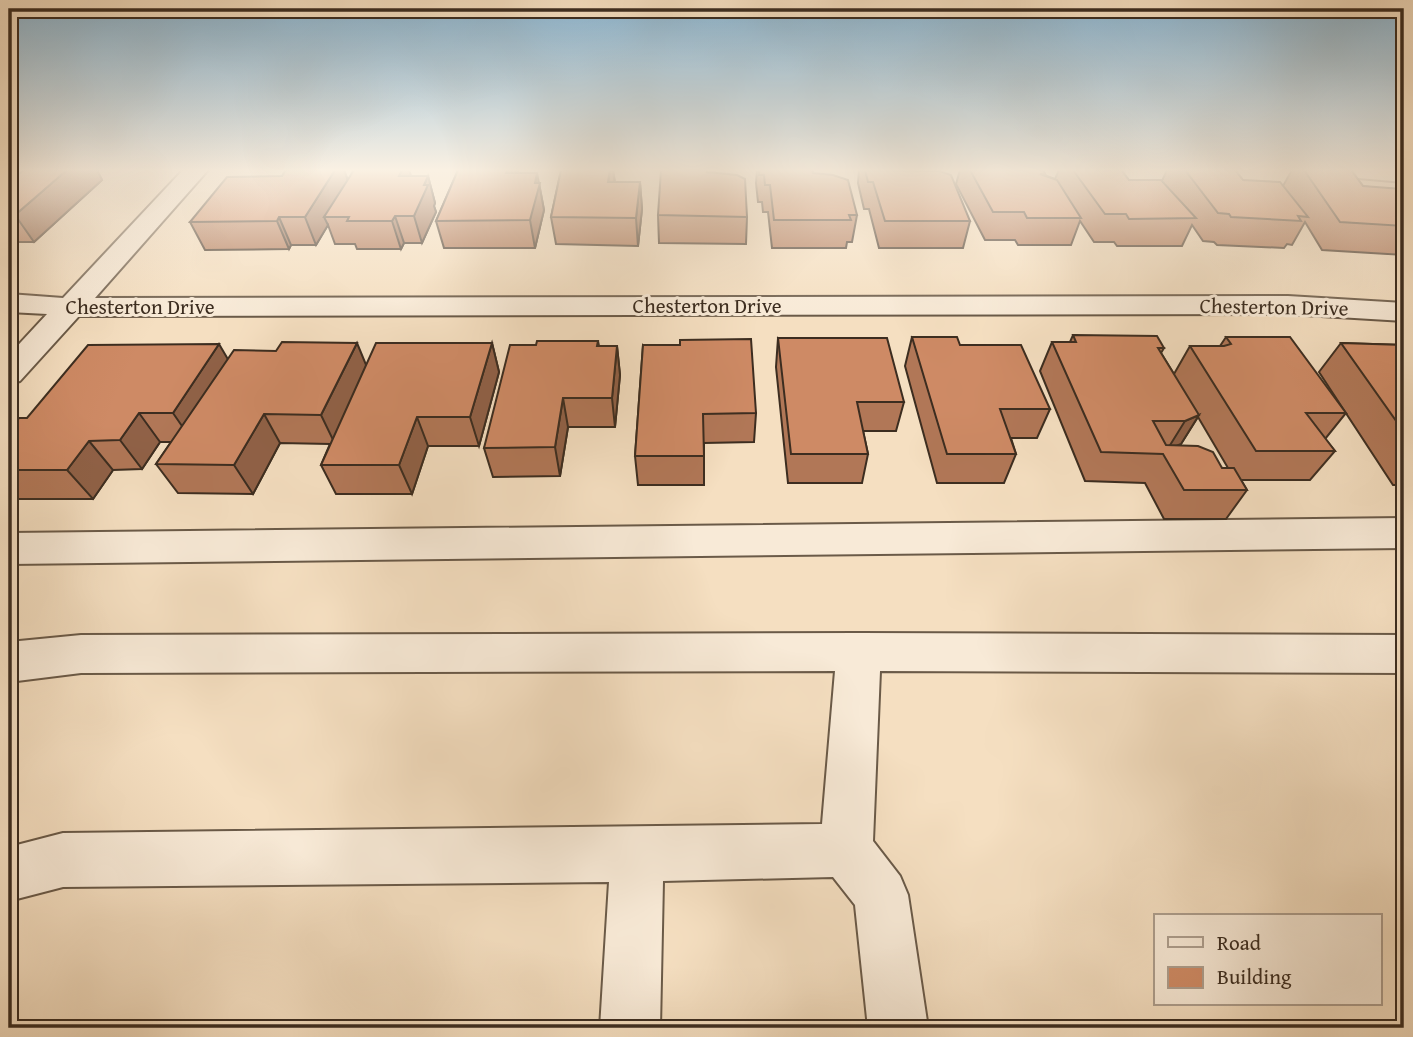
<svg xmlns="http://www.w3.org/2000/svg" width="1413" height="1037" font-family="'Gentium Book Plus',serif">
<style>
.lines{fill:none;stroke-linecap:round;stroke-linejoin:round}
.minor-casing{stroke:#6a5a48;stroke-width:4}
.minor{fill:#f8ead7;fill-rule:evenodd}
.wall{fill:#b17757;stroke:#3c2d20;stroke-width:2;fill-rule:evenodd}
.shaded-wall{fill:#906147;stroke:#3c2d20;stroke-width:2}
.building{fill:#ce8a65;stroke:#3c2d20;stroke-width:2}
.labels{text-anchor:middle;stroke-width:6;stroke-linejoin:round;paint-order:stroke}
.far-street-label{font-size:21px;fill:#3c2d20;stroke:#f8ead7}
</style>
<rect width="100%" height="100%" fill="#f5dfc1"/>
<filter id="stains"><feTurbulence type="fractalNoise" baseFrequency=".00286" numOctaves="4"/><feColorMatrix values="0 0 0 0 .2 0 0 0 0 .09 0 0 0 0 .02 0 0 0 .5 -.17"/></filter>
<radialGradient id="worn" r=".72"><stop offset=".6" stop-color="#630" stop-opacity="0"/><stop offset="1" stop-color="#630" stop-opacity=".3"/></radialGradient>
<g class="lines">
<g class="minor-casing">
<g id="minor">
<path d="M183,170h25l-113,128 1193,-2 116,7v18l-116,-7 -1209,2 -59,65 -11,3v-29l38,-41 -38,-2v-18l54,4z"/>
<path d="M1335,170h69v12l-57,-5 -8,-2z"/>
<path d="M1404,518v30l-1395,16v-31z"/>
<path d="M859,633l545,2v38l-524,-2 -7,170 27,35 8,19 20,133h-60l-13,-123 -22,-28 -170,4 -3,147h-60l9,-146 -546,5 -54,14v-54l54,-14 759,-9 13,-153 -754,2 -72,9v-40l72,-7z"/>
</g>
</g>
<use href="#minor" class="minor"/>
</g>
<g class="wall">
<path d="M24,170h73l5,10 -68,62h-25v-61z"/>
<path d="M286,170h58l4,10 6,-10h55l2,6h17l7,27 -1,3 2,6 -14,31h-18l-3,6h-44l-2,-5h-20l-7,-19 -12,20h-25l-2,4 -84,1 -15,-28 92,-46z"/>
<path d="M458,170h60v3l21,10 5,27 -9,38h-91l-8,-27z"/>
<path d="M561,170h52l2,12h25l2,27 -4,37 -82,-2 -5,-27z"/>
<path d="M757,170h55l1,3 44,42 -5,27h-5l-1,6h-74l-4,-36h-5l-1,-10h-4l-2,-19z"/>
<path d="M859,170h52l59,51 -7,27h-84l-10,-39h-5l-6,-26z"/>
<path d="M960,170h83l2,4 -1,1 11,4 4,-9h62l8,10 33,1 5,-11h68l8,10 40,6 9,-16h59l12,16 41,6v63l-82,-5 -17,-28 -13,23 -5,-1 -3,4 -67,-3 -3,-3 -11,-1 -11,-16 -10,21h-65l-3,-4h-20l-14,-21 -9,24h-53l-3,-5h-30l-29,-56z"/>
<path d="M707,172l40,45 -1,27 -87,-1 -1,-28z"/>
<path d="M1073,335l91,13 -3,5 13,21 16,-28h30l6,-9 120,76 -21,26 10,12 -25,29h-69l6,10 -21,29h-62l-19,-36 -60,-2 -45,-110 12,-29h18zM1198,417l30,51h-6l-44,-23 3,-1z"/>
<path d="M912,337l48,8 90,64 -13,29h-26l5,16 -12,29h-67l-32,-117z"/>
<path d="M778,338l126,64 -8,29h-33l5,23 -6,29h-74l-12,-116z"/>
<path d="M598,341l1,5h18l3,29 -5,52h-47l-8,49 -67,1 -9,-29 52,-103z"/>
<path d="M492,343l7,29 -20,74h-51l-16,48h-76l-15,-29 9,-21 -50,-1 -27,51 -75,-1 -22,-29 15,-22h-11l-18,27 -29,1 -20,29h-84v-69l219,-70 138,6z"/>
<path d="M1341,343l63,2v140h-11l-74,-113z"/>
<path d="M643,345l113,68 -2,29 -50,1v42h-66l-3,-29z"/>
</g>
<g class="shaded-wall">
<path d="M67,170h30l5,10 -68,62 -19,-27z"/>
<path d="M335,170h9l6,17 -26,30 4,8 -12,20 -11,-28z"/>
<path d="M402,170h7l6,19 -16,-13z"/>
<path d="M507,170h11v1l-7,29 -5,-27z"/>
<path d="M610,170h3l2,15 -7,-3z"/>
<path d="M537,173l7,37 -9,38 -5,-28 5,-37z"/>
<path d="M428,176l7,27 -1,3 2,6 -14,31 -8,-27 10,-31z"/>
<path d="M640,182l2,27 -4,37 -2,-28z"/>
<path d="M395,216l9,27 -3,6 -9,-28z"/>
<path d="M279,217l12,28 -2,4 -12,-28z"/>
<path d="M357,343l12,29 -34,72 -14,-29z"/>
<path d="M492,343l7,29 -20,74 -9,-29z"/>
<path d="M219,344l17,29 -43,69 -20,-29z"/>
<path d="M617,346l3,29 -5,52 -3,-29z"/>
<path d="M563,398l5,29 -8,49 -5,-29z"/>
<path d="M139,413l21,29 -18,27 -22,-29z"/>
<path d="M264,414l16,29 -27,51 -19,-29z"/>
<path d="M1199,415l-18,29 -14,6 18,-29z"/>
<path d="M417,417l11,29 -16,48 -13,-29z"/>
<path d="M89,441l24,29 -20,29 -26,-29z"/>
</g>
<g class="building">
<path d="M24,170h43l-52,45h-6v-34z"/>
<path d="M286,170h49l-30,47h-26l-2,4 -87,1 37,-45 55,-1z"/>
<path d="M354,170h48l-3,6h29l-4,9h4l-14,31h-19l-3,5h-45l2,-4h-25z"/>
<path d="M458,170h49l-1,3h31l-2,10h5l-10,37 -94,1z"/>
<path d="M561,170h49l-2,12h32l-4,36 -85,-1z"/>
<path d="M661,170h46v2l30,3 8,4 2,38 -89,-2z"/>
<path d="M759,170h53l1,3 20,2 15,5 9,35h-8l2,5h-77l-4,-35h-5l-1,-10h-5z"/>
<path d="M865,170l74,1 12,4 19,46h-85l-12,-39h-5z"/>
<path d="M970,170h73l2,4h-5l17,6 24,38h-54l-3,-6h-31z"/>
<path d="M1073,170h48l8,10h32l35,38 -67,1 -3,-5h-21z"/>
<path d="M1185,170h50l8,10 37,2 28,35 -10,-1 3,5 -70,-4 -2,-3 -11,-1z"/>
<path d="M1304,170h47l12,16 39,3 2,3v34l-64,-4z"/>
<path d="M1073,335l84,1 7,12h-6l41,67 -14,6h-32l13,24 32,1 15,6 9,16h12l13,22h-63l-21,-36 -62,-2 -49,-110h24z"/>
<path d="M912,337h45l3,8h61l29,64h-50l16,45h-69z"/>
<path d="M1226,337h64l56,76h-40l29,38h-79l-66,-105h34l7,-2z"/>
<path d="M778,338h109l17,64h-47l11,52h-77z"/>
<path d="M751,339l5,74 -53,1 1,42h-69l8,-111h37v-5z"/>
<path d="M537,341h61l-1,5h20l-5,52h-49l-8,49 -71,1 26,-103h26z"/>
<path d="M282,342l75,1 -36,72 -57,-1 -30,51 -78,-1 78,-114 42,1z"/>
<path d="M376,343h116l-22,74h-53l-18,48h-78z"/>
<path d="M1341,343l63,2v87z"/>
<path d="M219,344l-46,69h-34l-19,27 -31,1 -22,29h-58v-40l10,-12h8l61,-73z"/>
</g>
<linearGradient id="sky" x2="0" y2="1"><stop stop-color="#8ab7d5"/><stop offset="0.54" stop-color="#faf1e3"/><stop offset="1" stop-color="#faf1e3" stop-opacity="0"/></linearGradient>
<rect width="1413" height="315" fill="url(#sky)"/>
<g class="labels">
<g class="far-street-label">
<text x="707" y="313">Chesterton Drive</text>
<text x="140" y="314">Chesterton Drive</text>
<text transform="translate(1274 307) rotate(1)" y="7">Chesterton Drive</text>
</g>
</g>
<rect width="1413" height="1037" fill="none" stroke="#f5dfc1" stroke-width="35"/>
<rect x="10" y="10" width="1392" height="1016" fill="none" stroke="#3c2d20" stroke-width="3.5"/>
<rect x="18" y="18" width="1378" height="1002" fill="none" stroke="#3c2d20" stroke-width="2"/>
<rect x="1154" y="914" width="228" height="91" fill="#f8ead7" stroke="#ad9e8e" stroke-width="2"/>
<rect x="1168" y="937" width="35" height="10" fill="#f8ead7" stroke="#ad9e8e" stroke-width="2"/>
<text x="1217" y="950" font-size="21" fill="#3c2d20">Road</text>
<rect x="1168" y="967" width="35" height="21" fill="#ce8a65" stroke="#ad9e8e" stroke-width="2"/>
<text x="1217" y="984" font-size="21" fill="#3c2d20">Building</text>
<rect width="100%" height="100%" filter="url(#stains)"/>
<rect width="100%" height="100%" fill="url(#worn)"/>
</svg>
